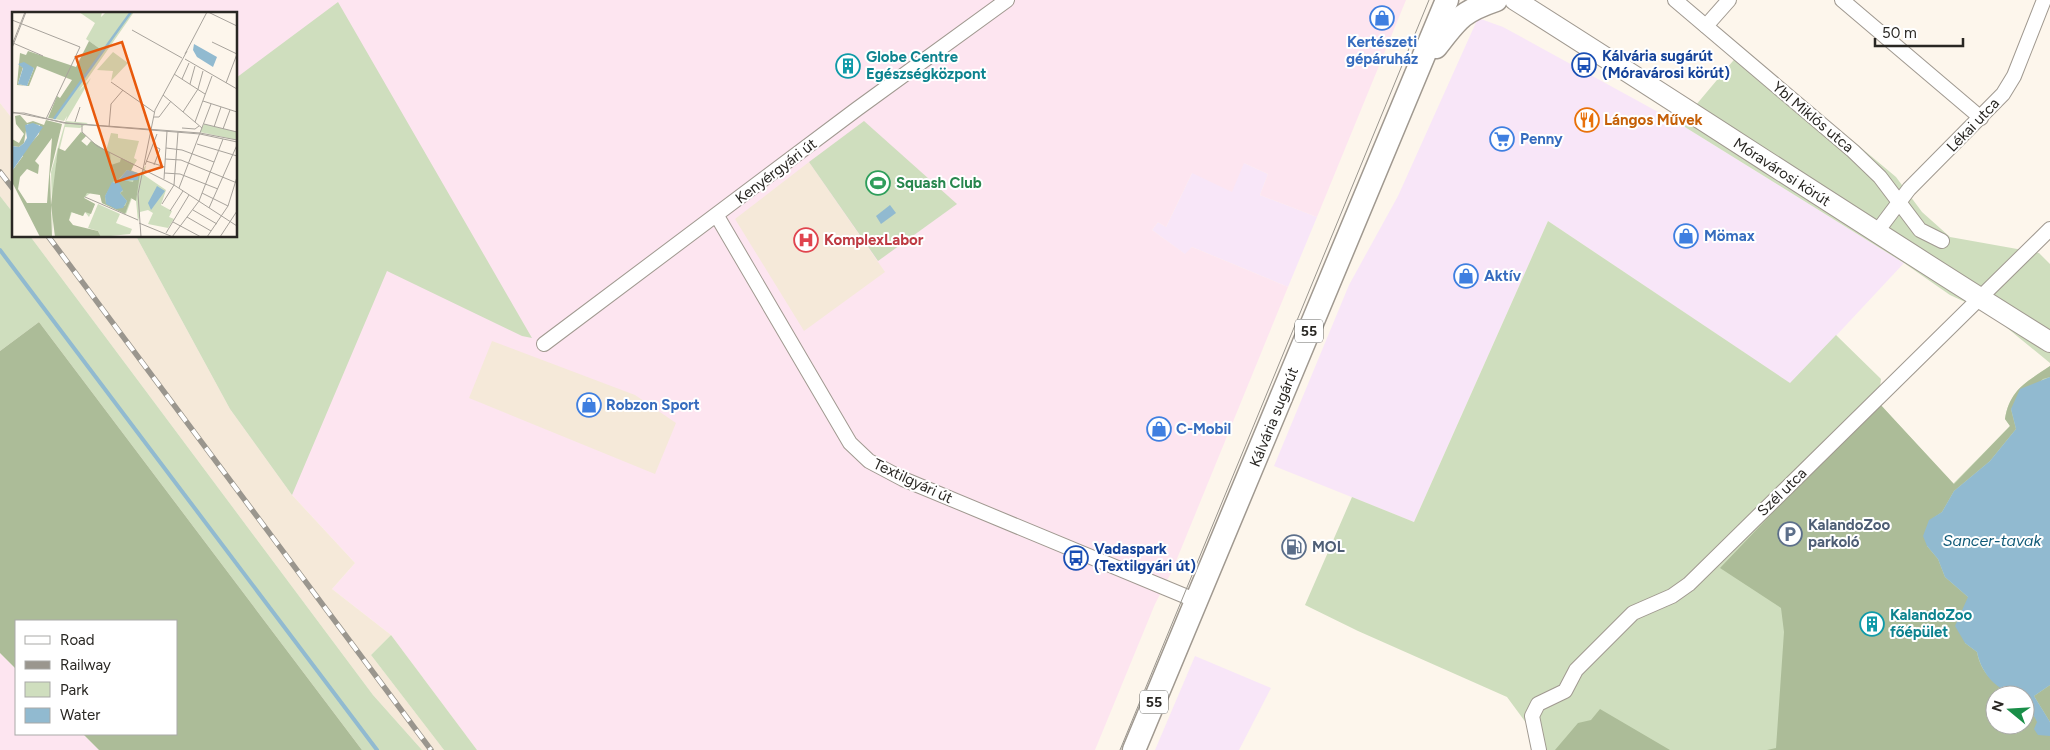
<svg xmlns="http://www.w3.org/2000/svg" width="2050" height="750" font-family="Figtree,sans-serif">
<style>
.commercial{fill:#f8e6f8}
.industrial{fill:#fde5f0}
.built{fill:#f5e9d9}
.green{fill:#cfdebe;fill-rule:evenodd}
.forest{fill:#acbc98}
.water{fill:#91bad0}
.lines{fill:none;stroke-linecap:round;stroke-linejoin:round}
.stream{stroke:#91bad0;stroke-width:4}
.minor-casing{stroke:#a09990;stroke-width:16}
.secondary-casing{stroke:#a09990;stroke-width:22}
.primary-casing{stroke:#a09990;stroke-width:25}
.minor{stroke:#fff;stroke-width:14}
.secondary{stroke:#fff;stroke-width:20}
.primary{stroke:#fff;stroke-width:22}
.tram{stroke:#9a968e;stroke-width:1}
.rail-casing{stroke:#9a968e;stroke-width:5.5}
.rail{stroke:#fff;stroke-width:4;stroke-dasharray:11;stroke-linecap:butt}
.labels{text-anchor:middle;stroke-width:4;stroke-linejoin:round;paint-order:stroke}
.shield{fill:#fff;stroke:#696865;stroke-width:1}
.shield-label{font-size:14px;font-weight:bold;fill:#292723}
.shop-label{font-size:15px;font-weight:bold;fill:#366cbe;stroke:#fff;text-anchor:start}
.transit-label{font-size:15px;font-weight:bold;fill:#164399;stroke:#fff;text-anchor:start}
.culture-label{font-size:15px;font-weight:bold;fill:#0d838f;stroke:#fff;text-anchor:start}
.street-label{font-size:15px;fill:#292723;stroke:#fff}
.food-label{font-size:15px;font-weight:bold;fill:#c56008;stroke:#fff;text-anchor:start}
.leisure-label{font-size:15px;font-weight:bold;fill:#27864d;stroke:#fff;text-anchor:start}
.health-label{font-size:15px;font-weight:bold;fill:#be3a42;stroke:#fff;text-anchor:start}
.service-label{font-size:15px;font-weight:bold;fill:#4e5e75;stroke:#fff;text-anchor:start}
.water-label{font-size:16px;font-style:italic;fill:#105a78;stroke:#fff}
.inset-river{fill:none;stroke:#91bad0;stroke-width:2.5}
.inset-road{fill:none;stroke:#a8a39c;stroke-width:1}
.view{fill:#e8590c;fill-opacity:0.15;stroke:#e8590c;stroke-width:2.5}
.inset-edge{fill:none;stroke:#292723;stroke-width:2.5}
</style>
<rect width="100%" height="100%" fill="#fdf6ec"/>
<g class="commercial">
<path d="M1478,18l25,9 177,97 224,139 -113,121 -243,-163 -134,301 -140,-56 75,-181 49,-89z"/>
<path d="M1244,163l24,11 -8,21 57,22 -29,70 -96,-40 -6,8 -34,-25 6,-8 8,5 26,-54z"/>
<path d="M1195,656l76,32 -32,62h-84z"/>
</g>
<g class="industrial">
<path d="M0,0h1406l-89,217 -57,-22 8,-21 -24,-11 -12,29 -40,-19 -26,54 -8,-5 -6,8 33,24 7,-7 96,40 -116,284 -17,33 -60,146h-618l-86,-115 -59,-46 23,-26 -63,-68 -62,-86 -94,-173h100v-222h-222v107l-14,-18z"/>
<path d="M0,653l16,16v65h67l16,16h-99z"/>
</g>
<g class="built">
<path d="M0,103l14,18v93l-14,-18z"/>
<path d="M809,162l76,110 -81,59 -69,-112z"/>
<path d="M30,236h106l94,173 62,86 63,68 -23,26 59,46 -20,20 73,95h-22l-49,-55z"/>
<path d="M492,341l143,54 41,28 -21,51 -186,-76z"/>
</g>
<g class="green">
<path d="M338,2l194,336 -10,-2 -135,-65 -95,224 -62,-86 -94,-173h100v-158z"/>
<path d="M1743,49l153,128 26,35 28,25 89,16 11,11v99l-61,-50 -39,-18 -46,-32 -224,-139z"/>
<path d="M864,121l93,83 -79,57 -69,-99z"/>
<path d="M0,196l14,18v22h16l343,459 49,55h-60l-323,-428 -39,29z"/>
<path d="M1548,221l242,162 46,-48 45,44 -3,23 75,82 57,-58 -5,-7c5,-30 22,-37 45,-53v384h-504l-39,-53 -149,-66 -53,-26 47,-108 62,25zM1995,695h30v30h-30z"/>
<path d="M391,635l86,115h-33l-73,-95z"/>
</g>
<g class="forest">
<path d="M39,322l323,428h-263l-16,-16h93v-113h-160v48l-16,-16v-302z"/>
<path d="M2050,366v11l-7,2 -32,30 5,20 -26,32 -36,30 -12,21 -13,9 -2,25 11,13 7,18 23,20 -3,46 12,9c4,22 17,31 35,43h-17v30h30v-21l25,32v14h-283l9,-2 8,-116 -3,-24 -61,-40 158,-166 76,82 56,-58 -5,-7c5,-30 22,-37 45,-53z"/>
<path d="M2050,685v37l-16,-26z"/>
<path d="M1600,709l70,41h-115l23,-27 13,-3z"/>
</g>
<g class="water">
<path d="M890,205l6,8 -15,11 -5,-8z"/>
<path d="M2050,377v308l-16,11 16,26v14l-12,-1 -4,-6 3,-7 -8,-16 -4,-2v-9c-25,0 -43,-19 -48,-43l-12,-9 -10,-17 13,-29 -23,-20 -7,-18 -11,-13 -4,-10 6,-16 13,-8 12,-21 36,-30 26,-32 -5,-20 9,-20z"/>
</g>
<g class="lines">
<path class="stream" d="M0,250l377,500"/>
<g class="minor-casing">
<g id="minor">
<path d="M1675,0l178,151 27,26 40,53 22,11"/>
<path d="M1842,0l139,118"/>
<path d="M1706,26l23,-26"/>
<path d="M717,216l133,227 19,18 34,18 294,122"/>
<path d="M1876,233l33,-44 94,-95 11,-18 30,-76"/>
<path d="M544,344l313,-235 150,-109"/>
<path d="M1539,750l-7,-34 6,-12 27,-13 11,-21 57,-57 39,-17 17,-12 361,-355"/>
</g>
</g>
<g class="secondary-casing">
<path id="secondary" d="M1515,0c179,113 355,230 535,342"/>
</g>
<g class="primary-casing">
<g id="primary">
<path d="M1436,47c22,-28 25,-35 60,-47"/>
<path d="M1134,750l313,-750"/>
</g>
</g>
<use href="#minor" class="minor"/>
<use href="#secondary" class="secondary"/>
<use href="#primary" class="primary"/>
<path class="tram" d="M1120,750l309,-750"/>
<g class="rail-casing">
<g id="rail">
<path d="M0,172l14,18"/>
<path d="M48,236l383,514"/>
</g>
</g>
<use href="#rail" class="rail"/>
</g>
<defs>
<g id="shop-ring" transform="scale(1.25)"><circle r="9.5" fill="#fff" stroke="#3f7fe0" stroke-width="1.5"/><path d="M-5-2.5h2.3a2.7 3.5 0 0 1 5.4 0H5L5.5 6h-11ZM-1.5-2.5h3a1.5 2.3 0 0 0-3 0Z" fill="#3f7fe0"/></g>
<g id="bus-ring" transform="scale(1.25)"><circle r="9.5" fill="#fff" stroke="#1a4fb4" stroke-width="1.5"/><path d="M-5-6H5V4H4V6H2V4H-2V6H-4V4H-5ZM-3.5-4V0h7V-4ZM-3.5 1.2v1.5H-2V1.2ZM2 1.2v1.5H3.5V1.2Z" fill="#1a4fb4"/></g>
<g id="building-ring" transform="scale(1.25)"><circle r="9.5" fill="#fff" stroke="#0f9aa8" stroke-width="1.5"/><path d="M-4-6H4V6H1V3H-1V6H-4ZM-2.5-4.3h1.7v1.8h-1.7ZM.8-4.3h1.7v1.8H.8ZM-2.5-1h1.7V.8h-1.7ZM.8-1h1.7V.8H.8Z" fill="#0f9aa8"/></g>
<g id="restaurant-ring" transform="scale(1.25)"><circle r="9.5" fill="#fff" stroke="#e8710a" stroke-width="1.5"/><path d="M-5-6h1v4h1v-4h1v4h1v-4h1v5L-1.5 .5V6h-2V.5L-5-1ZM5-6V6H3V1.5H1.5Q1.5-4 5-6Z" fill="#e8710a"/></g>
<g id="supermarket-ring" transform="scale(1.25)"><circle r="9.5" fill="#fff" stroke="#3f7fe0" stroke-width="1.5"/><path d="M-6-5.5h2.5l.6 2H6L4.5 2H-2.5L-4.4-4H-6ZM-1.5 3.2a1.3 1.3 0 1 0 .1 0ZM3 3.2a1.3 1.3 0 1 0 .1 0Z" fill="#3f7fe0"/></g>
<g id="stadium-ring" transform="scale(1.25)"><circle r="9.5" fill="#fff" stroke="#2e9e5b" stroke-width="1.5"/><path d="M0-5a6.5 5 0 1 0 0 10a6.5 5 0 1 0 0-10ZM-3.5-1.8h7v3.6h-7Z" fill="#2e9e5b"/></g>
<g id="hospital-ring" transform="scale(1.25)"><circle r="9.5" fill="#fff" stroke="#e0444e" stroke-width="1.5"/><path d="M-5-5h3v3.5h4V-5h3V5h-3V1.5h-4V5h-3Z" fill="#e0444e"/></g>
<g id="parking-ring" transform="scale(1.25)"><circle r="9.5" fill="#fff" stroke="#5c6f8a" stroke-width="1.5"/><path d="M-3.5-5.5H1a3.5 3.5 0 0 1 0 7H-1V5.5H-3.5ZM-1-3.4V-.6H.8a1.4 1.4 0 0 0 0-2.8Z" fill="#5c6f8a"/></g>
<g id="fuel-ring" transform="scale(1.25)"><circle r="9.5" fill="#fff" stroke="#5c6f8a" stroke-width="1.5"/><path d="M-5.5-6h7V0h2V4h1.3V-2.5L3-4.5l.8-.8L6-3V5H2.5V1h-1V6h-7ZM-4.2-4.7v3.2H.2V-4.7Z" fill="#5c6f8a"/></g>
</defs>
<g fill-rule="evenodd">
<use href="#shop-ring" x="1382" y="18"/>
<use href="#bus-ring" x="1584" y="65"/>
<use href="#building-ring" x="848" y="66"/>
<use href="#restaurant-ring" x="1587" y="120"/>
<use href="#supermarket-ring" x="1502" y="139"/>
<use href="#stadium-ring" x="878" y="183"/>
<use href="#shop-ring" x="1686" y="236"/>
<use href="#hospital-ring" x="806" y="240"/>
<use href="#shop-ring" x="1466" y="276"/>
<use href="#shop-ring" x="589" y="405"/>
<use href="#shop-ring" x="1159" y="429"/>
<use href="#parking-ring" x="1790" y="534"/>
<use href="#fuel-ring" x="1294" y="547"/>
<use href="#bus-ring" x="1076" y="558"/>
<use href="#building-ring" x="1872" y="624"/>
</g>
<g class="labels">
<g class="shield">
<rect x="1295" y="319.5" width="28" height="23" rx="4"/>
<rect x="1140" y="690.5" width="28" height="23" rx="4"/>
</g>
<g class="shield-label">
<text x="1309" y="336">55</text>
<text x="1154" y="707">55</text>
</g>
<g class="shop-label">
<text x="1382" y="47" text-anchor="middle">Kertészeti<tspan x="1382" dy="17">gépáruház</tspan></text>
<text x="1520" y="144">Penny</text>
<text x="1704" y="241">Mömax</text>
<text x="1484" y="281">Aktív</text>
<text x="606" y="410">Robzon Sport</text>
<text x="1176" y="434">C-Mobil</text>
</g>
<g class="transit-label">
<text x="1602" y="61">Kálvária sugárút<tspan x="1602" dy="17">(Móravárosi körút)</tspan></text>
<text x="1094" y="554">Vadaspark<tspan x="1094" dy="17">(Textilgyári út)</tspan></text>
</g>
<g class="culture-label">
<text x="866" y="62">Globe Centre<tspan x="866" dy="17">Egészségközpont</tspan></text>
<text x="1890" y="620">KalandoZoo<tspan x="1890" dy="17">főépület</tspan></text>
</g>
<g class="street-label">
<text transform="translate(1813 117) rotate(40)" y="5">Ybl Miklós utca</text>
<text transform="translate(1973 125) rotate(-46)" y="5">Lékai utca</text>
<text transform="translate(776 171) rotate(-37)" y="5">Kenyérgyári út</text>
<text transform="translate(1782 172) rotate(33)" y="5">Móravárosi körút</text>
<text transform="translate(1274 417) rotate(-68)" y="5">Kálvária sugárút</text>
<text transform="translate(913 481) rotate(25)" y="5">Textilgyári út</text>
<text transform="translate(1782 492) rotate(-44)" y="5">Szél utca</text>
</g>
<g class="food-label">
<text x="1604" y="125">Lángos Művek</text>
</g>
<g class="leisure-label">
<text x="896" y="188">Squash Club</text>
</g>
<g class="health-label">
<text x="824" y="245">KomplexLabor</text>
</g>
<g class="service-label">
<text x="1808" y="530">KalandoZoo<tspan x="1808" dy="17">parkoló</tspan></text>
<text x="1312" y="552">MOL</text>
</g>
<g class="water-label">
<text x="1992" y="546">Sancer-tavak</text>
</g>
</g>
<g transform="translate(12 12)">
<rect width="225" height="225" fill="#fdf6ec"/>
<path d="M67,0h23l-1,5 5,-5h28l-55,79 12,-13 -25,43 22,2 -8,5 -15,-1 -9,37 25,-32 5,4 -5,5 6,5 4,-5 15,10 5,-18 7,1v4l21,3 -5,17 3,2 -6,10 9,4 6,-9 -2,10 22,15 -5,15 11,6 -3,6 5,2 -6,9 -20,-4 5,-11 -5,-3 -8,2 -2,10 -2,-22 -4,-2 -6,16 -24,-11 -2,-8 -7,-4 -9,7 11,6 -6,13 -4,-5 -2,4 -11,-4 -3,8 -16,-6v23l-2,-65 16,-56 -3,5 -9,-2 48,-68 -17,-12 9,-16zM101,40l15,11 -17,18 2,-10 -16,-1zM192,112l33,8v8l-37,-8zM86,192l22,10 -4,9 16,6 -2,5 -29,3 -3,-6 -10,-3z" fill="#cfdebe"/>
<path d="M77,29l14,10 -48,68 -7,-1 9,-22 3,2 12,-18 -35,-14 -8,20 -12,-1 3,-32 6,2 2,-4 48,16zM8,54l14,2 -7,18 -9,-2 5,-17zM8,103l7,8 6,-2 11,4 2,-5 16,4 -12,50 2,63h-12l-28,-55v-11l11,-15 -1,-3 17,-19 1,-9 -13,-1 -3,19 -5,4 -7,-1v-7l7,4 5,-9 -8,-10 -1,-8zM40,126l-5,65h-20l-9,-14 2,-12 7,-8 11,5 1,-9 -4,-4zM69,120l5,4 -5,5 6,5 4,-5 19,12 1,12 9,-3 1,-4 13,6 -3,7 9,3 -4,27 -5,-3 -6,16 -23,-11 -2,-8 -13,-2 -3,5 11,6 -4,10 -6,-2 -2,4 -12,-4 -2,8 4,5 25,6 3,6h-46l-4,-32 7,-57 7,3zM115,158l8,3 -2,9 -14,-3zM102,169l9,10 -3,2 7,8 -2,5 -19,-2 -1,-8z" fill="#acbc98" fill-rule="evenodd"/>
<path d="M182,32l23,13 -4,10 -16,-10 -4,-7zM12,50l10,6 -7,18 -9,-2 5,-16 -5,-4zM21,111l10,4 -31,44v-25l7,1 5,-4 3,-5 -2,-13zM115,158l11,3v7l-20,1 5,9 -3,3 7,8 -4,7 -7,1 -10,-5 -1,-8 7,-14 4,1zM145,174l8,5 -14,19 -3,-7z" fill="#91bad0"/>
<path class="inset-river" d="M42,107l77,-107"/>
<path class="inset-road" d="M196,0l29,14M0,8l68,27M120,18l50,28M200,30l25,12M1,31l30,13M0,33l13,-33M0,36l14,-36M173,42l22,-42M173,47l52,30M162,62l31,20M170,67l7,-16M99,70l43,30M214,71l11,-29M178,72l5,-18M151,83l39,33M191,89l34,11M0,100l55,11 133,10 37,7M171,100l15,-23 5,-18M0,101h12l40,10 136,11 37,8M142,105h5l12,-16M34,107l34,-72M63,110l5,-15M183,110l17,-46M192,112l33,8M70,113v7l15,14 77,39 63,41M97,115l2,-23 12,-14M202,115l7,-20M170,116l13,1 4,-3M211,117l7,-19M185,132l40,12M154,136l16,2 32,12M153,147l16,1 56,23M134,149l19,6M133,153l12,-31M142,153l6,-16 -6,-3M152,161l16,1 38,15M152,167l3,-48M167,176l32,-84M190,181l26,13M73,185l53,23M150,192l12,-19 4,-53M197,196l28,-63M181,198l24,14M158,199l13,-20M175,205l24,14M161,210l28,15M127,211l34,14M154,221l23,-38M129,225l-3,-43 17,-84 32,-59M160,225l27,-36 24,-62M195,225l21,-31 9,-29M208,225l17,-26"/>
<path class="view" d="M110,30l40,125 -46,15 -40,-125z"/>
<rect width="225" height="225" class="inset-edge"/>
</g>
<rect x="15" y="620" width="162" height="115" fill="#ffffff" stroke="#a9a9a7"/>
<rect x="25" y="636" width="25" height="8" fill="#ffffff" stroke="#a9a9a7"/>
<text x="60" y="645" font-size="15" fill="#292723">Road</text>
<rect x="25" y="661" width="25" height="8" fill="#9a968e" stroke="#a9a9a7"/>
<text x="60" y="670" font-size="15" fill="#292723">Railway</text>
<rect x="25" y="682" width="25" height="15" fill="#cfdebe" stroke="#a9a9a7"/>
<text x="60" y="695" font-size="15" fill="#292723">Park</text>
<rect x="25" y="708" width="25" height="15" fill="#91bad0" stroke="#a9a9a7"/>
<text x="60" y="720" font-size="15" fill="#292723">Water</text>
<g transform="translate(2010 710) rotate(288)"><circle r="24" fill="#ffffff" stroke="#a9a9a7"/>
<path d="M0-4L9 19L0 12L-9 19Z" fill="#198e48"/>
<text y="-8" font-size="14" font-weight="bold" text-anchor="middle" fill="#292723">N</text>
</g>
<path d="M1875 38v8h88v-8" fill="none" stroke="#292723" stroke-width="2.5"/>
<text x="1882" y="38" font-size="15" fill="#292723" stroke="#ffffff" stroke-width="4" paint-order="stroke">50 m</text>
</svg>
